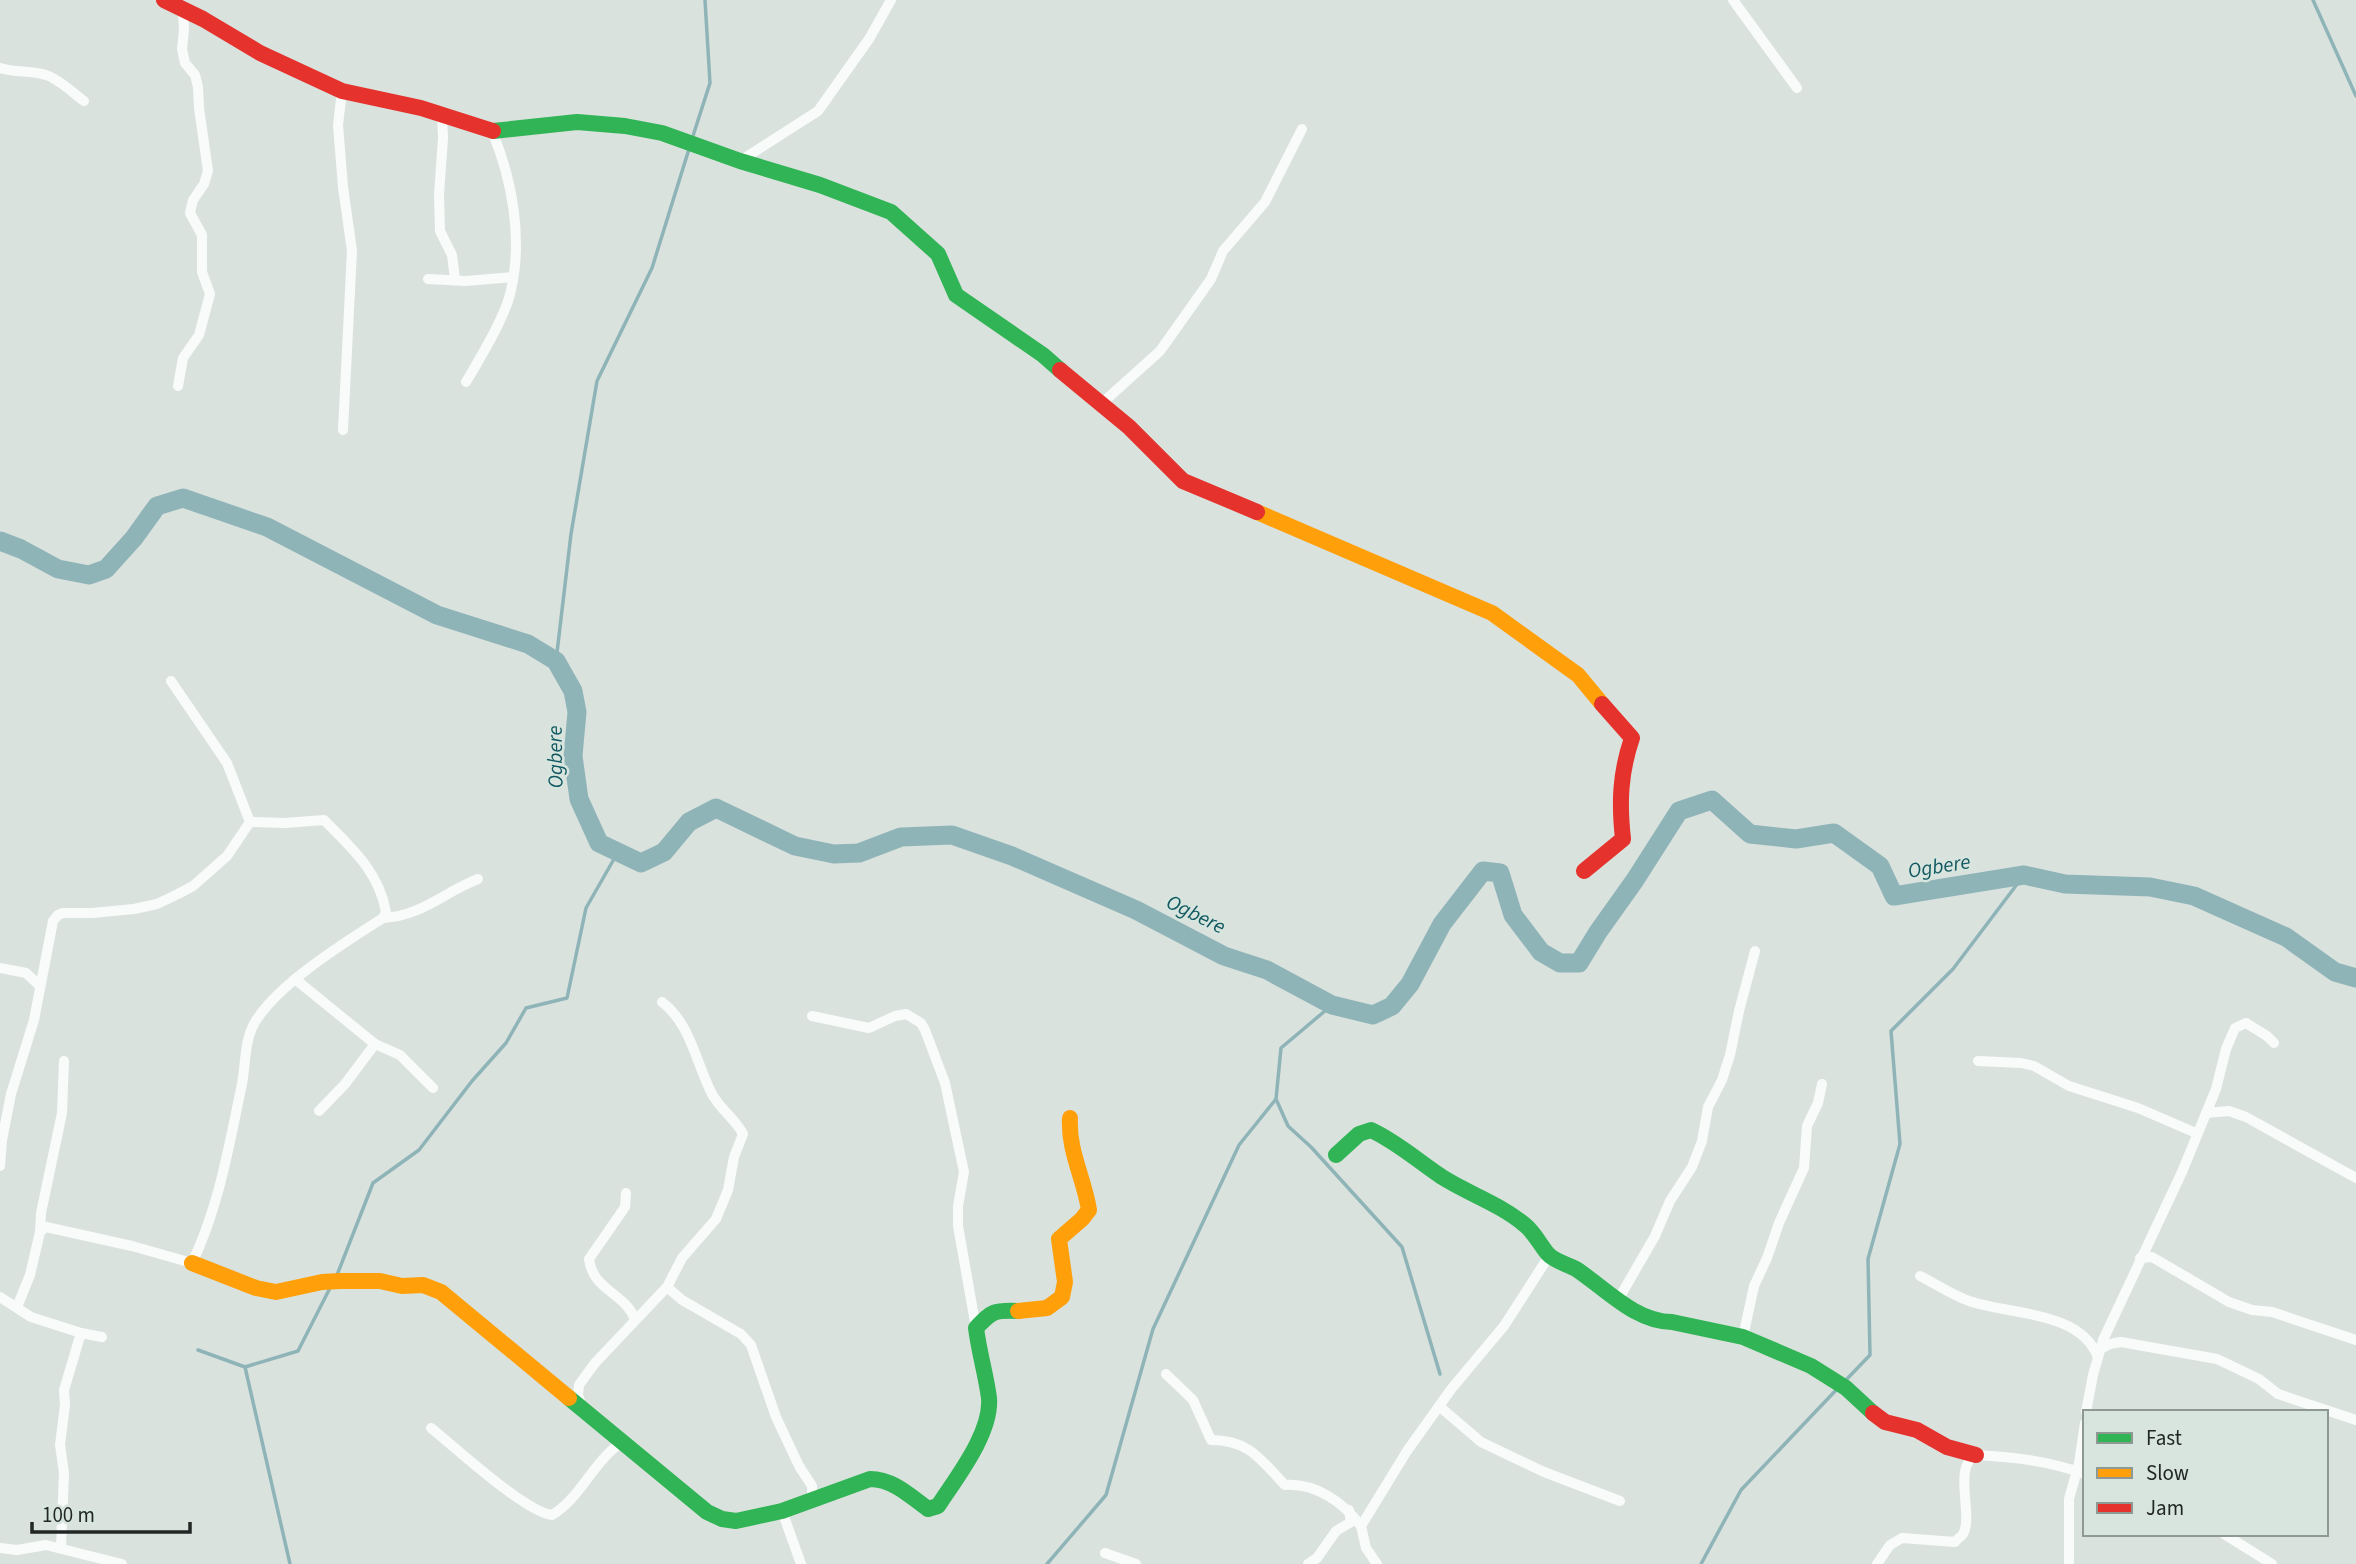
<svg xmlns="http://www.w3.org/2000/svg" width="2356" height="1564" font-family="'Source Sans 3',sans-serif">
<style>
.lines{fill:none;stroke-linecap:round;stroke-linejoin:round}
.stream{stroke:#8fb4b8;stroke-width:3.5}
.river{stroke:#8fb4b8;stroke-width:19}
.street{stroke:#f9fbfa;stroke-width:10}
.fast{stroke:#30b455;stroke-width:16}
.slow{stroke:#ff9f0a;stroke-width:16}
.jam{stroke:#e5322d;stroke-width:16}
.labels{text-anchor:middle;stroke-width:5;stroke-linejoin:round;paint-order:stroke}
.water-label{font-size:21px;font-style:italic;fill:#125961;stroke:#d7e5de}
</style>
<rect width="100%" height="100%" fill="#dae2de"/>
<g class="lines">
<g class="stream">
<path d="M2313,0l43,96"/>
<path d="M692,139l18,-56 -5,-83"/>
<path d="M556,661l15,-127 26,-153 55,-113 37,-119"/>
<path d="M1276,1099l12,27 23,21 91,100 38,127"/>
<path d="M337,1275l36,-92 46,-33 53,-69 34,-38 20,-35 41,-10 19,-90 32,-56"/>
<path d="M198,1350l47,17 53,-16 32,-63"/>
<path d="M245,1367l45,197"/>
<path d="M1844,1382l26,-27 -2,-96 32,-115 -9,-113 62,-62 71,-94"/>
<path d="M1047,1564l59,-69 47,-166 86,-184 37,-46 5,-51 51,-43"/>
<path d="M1701,1564l40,-74 97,-102"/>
</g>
<path class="river" d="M0,541l21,8 37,20 31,6 17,-6 28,-31 23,-32 26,-8 84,29 170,88 91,29 28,17 17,30 4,21 -4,44 6,43 20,44 42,20 23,-11 25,-30 27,-14 79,38 39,8 25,-1 42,-16 51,-2 60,21 124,54 88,46 43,14 65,35 41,10 19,-9 18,-22 32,-60 41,-53 17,2 13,42 28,37 19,11h19l19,-31 37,-52 44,-69 33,-11 38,34 46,5 38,-6 46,33 14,30 130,-21 41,9 85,3 44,9 92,41 49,35 21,6"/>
<g class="street">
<path d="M1733,0l64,88"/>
<path d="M0,68c15,5 31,2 46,7 13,4 27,18 38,26"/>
<path d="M342,91l-4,34 5,62 9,64 -9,179"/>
<path d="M442,115l1,23 -4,57 1,36 12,24 3,24"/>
<path d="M740,161l78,-50 51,-72 22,-39"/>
<path d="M428,279l38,2 47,-4"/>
<path d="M466,382c14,-24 40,-66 45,-92 12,-52 1,-111 -19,-159"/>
<path d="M178,386l5,-28 16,-23 11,-41 -8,-22v-37l-12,-22 3,-13 11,-16 4,-13 -9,-63 -1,-21 -3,-12 -10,-12 -3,-14 2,-19 -1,-20"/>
<path d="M1100,405l60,-54 51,-72 12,-28 42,-49 37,-73"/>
<path d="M383,918c39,-2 61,-26 95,-39"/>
<path d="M0,968l26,5 14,13"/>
<path d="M295,979l80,65 -30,40 -26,27"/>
<path d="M812,1016l57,12 26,-12 11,-2 15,9 4,7 20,53 19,89 -6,34v20l18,102"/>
<path d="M375,1044l25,11 33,33"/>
<path d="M1978,1061l43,2 13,3 35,20 69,22 58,25"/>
<path d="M2206,1113l23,-2 17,6 110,61"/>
<path d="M0,1166l2,-26 9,-46 23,-74 19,-99 5,-6 5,-2h29l42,-4 23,-5 21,-10 15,-8 34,-30 23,-34 -23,-59 -56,-82"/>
<path d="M626,1193l-1,14 -36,52c4,32 35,33 46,60"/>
<path d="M40,1232l1,-19 21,-100 2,-52"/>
<path d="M2140,1258l12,-1 77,45 23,8 20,2 84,28"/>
<path d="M1920,1276c16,8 32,19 49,25 40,14 111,9 129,56"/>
<path d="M667,1287l15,13 59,34 10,11 25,72 23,49 13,20v13"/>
<path d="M0,1297l31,20 50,16 21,4"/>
<path d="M1618,1300l37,-64 15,-35 22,-34 10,-26 6,-34 14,-27 8,-25 9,-44 16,-60"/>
<path d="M17,1307l13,-32 10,-43 6,-5 86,19 60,17c27,-56 37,-118 50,-179 4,-21 2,-43 13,-62 24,-39 89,-79 128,-104l3,-6c-7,-40 -34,-64 -62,-92l-39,3 -35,-1"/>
<path d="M1743,1337l11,-51 13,-28 12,-35 25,-55 3,-42 11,-23 4,-19"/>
<path d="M2100,1349l10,-5 11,-2 96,17 42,20 19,15 78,26"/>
<path d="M1166,1374l27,26 18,40c38,0 49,19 74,45 31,-2 58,17 76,41"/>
<path d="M1439,1406l42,36 63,30 76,29"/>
<path d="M582,1407l-4,-12 1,-10 16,-22 72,-76 15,-29 34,-39 12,-29 6,-33 9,-23c-8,-16 -24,-25 -32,-42 -15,-30 -21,-69 -49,-90"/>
<path d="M2086,1412l7,-37 10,-35 79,-168 34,-83 10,-40 9,-21 11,-5 21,13 7,7"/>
<path d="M431,1428c25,20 94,84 121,87 30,-18 42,-56 72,-74"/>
<path d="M782,1511l19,53"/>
<path d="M2224,1534l48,30"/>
<path d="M61,1547l3,-74 -4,-28 5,-40 -1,-15 17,-57"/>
<path d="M0,1548l17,2 29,-5 76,19"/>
<path d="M1105,1553l31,11"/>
<path d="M1308,1564l9,-6 19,-27 15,-9 -2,-12"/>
<path d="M1377,1564l-11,-16 -5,-22 46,-75 45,-63 52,-62 45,-70"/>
<path d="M1877,1564l13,-19 12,-7 53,4c2,-3 6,-5 8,-8 11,-18 -11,-68 13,-79 38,2 73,6 109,19"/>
<path d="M2069,1564v-65l10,-36 6,-40"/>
</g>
<g class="fast">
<path d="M493,131l84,-9 48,4 37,7 78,28 80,24 71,27 47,42 18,41 87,60 17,15"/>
<path d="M1336,1155l23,-21 12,-4c26,12 47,31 71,47 27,17 58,27 83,48 10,8 15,20 23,29 6,7 19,10 28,15 29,19 59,53 96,53l71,15 68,29 35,22 27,25"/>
<path d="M569,1398l138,114 15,7 14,2 46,-10 88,-32c23,0 40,17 58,30l10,-3c18,-28 54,-73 51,-108 -3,-23 -10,-46 -13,-70 16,-17 18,-18 42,-17"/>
</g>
<g class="slow">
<path d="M1257,512l235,101 86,62 24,29"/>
<path d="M192,1263l64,25 20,4 46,-10 18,-1h40l22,5 21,-1 18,7 128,106"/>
<path d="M1018,1311l29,-3 15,-11 3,-15 -6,-43 23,-20 7,-9c-5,-32 -21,-59 -19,-92"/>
</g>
<g class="jam">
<path d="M164,0l39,19 57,34 82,38 79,17 72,23"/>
<path d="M1060,370l69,57 54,54 74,31"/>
<path d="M1584,871l39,-32c-4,-36 -3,-66 9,-101l-30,-34"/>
<path d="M1873,1413l12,9 32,8 30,17 29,8"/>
</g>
</g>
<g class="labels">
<g class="water-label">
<text transform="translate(555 757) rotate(-91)" y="7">Ogbere</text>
<text transform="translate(1939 866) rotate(-9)" y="7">Ogbere</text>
<text transform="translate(1196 914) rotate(26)" y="7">Ogbere</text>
</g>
</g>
<rect x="2083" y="1410" width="245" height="126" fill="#d7e5de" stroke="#8f9994" stroke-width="2"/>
<rect x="2097" y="1433" width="35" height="10" fill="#30b455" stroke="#8f9994" stroke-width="2"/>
<text x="2146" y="1445" font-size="21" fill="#222725">Fast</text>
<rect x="2097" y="1468" width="35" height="10" fill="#ff9f0a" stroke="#8f9994" stroke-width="2"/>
<text x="2146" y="1480" font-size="21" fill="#222725">Slow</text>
<rect x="2097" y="1503" width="35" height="10" fill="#e5322d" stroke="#8f9994" stroke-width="2"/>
<text x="2146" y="1515" font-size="21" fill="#222725">Jam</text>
<path d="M32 1522v10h158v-10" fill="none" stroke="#222725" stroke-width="3.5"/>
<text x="42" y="1522" font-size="21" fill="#222725" stroke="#d7e5de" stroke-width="5" paint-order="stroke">100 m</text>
</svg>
